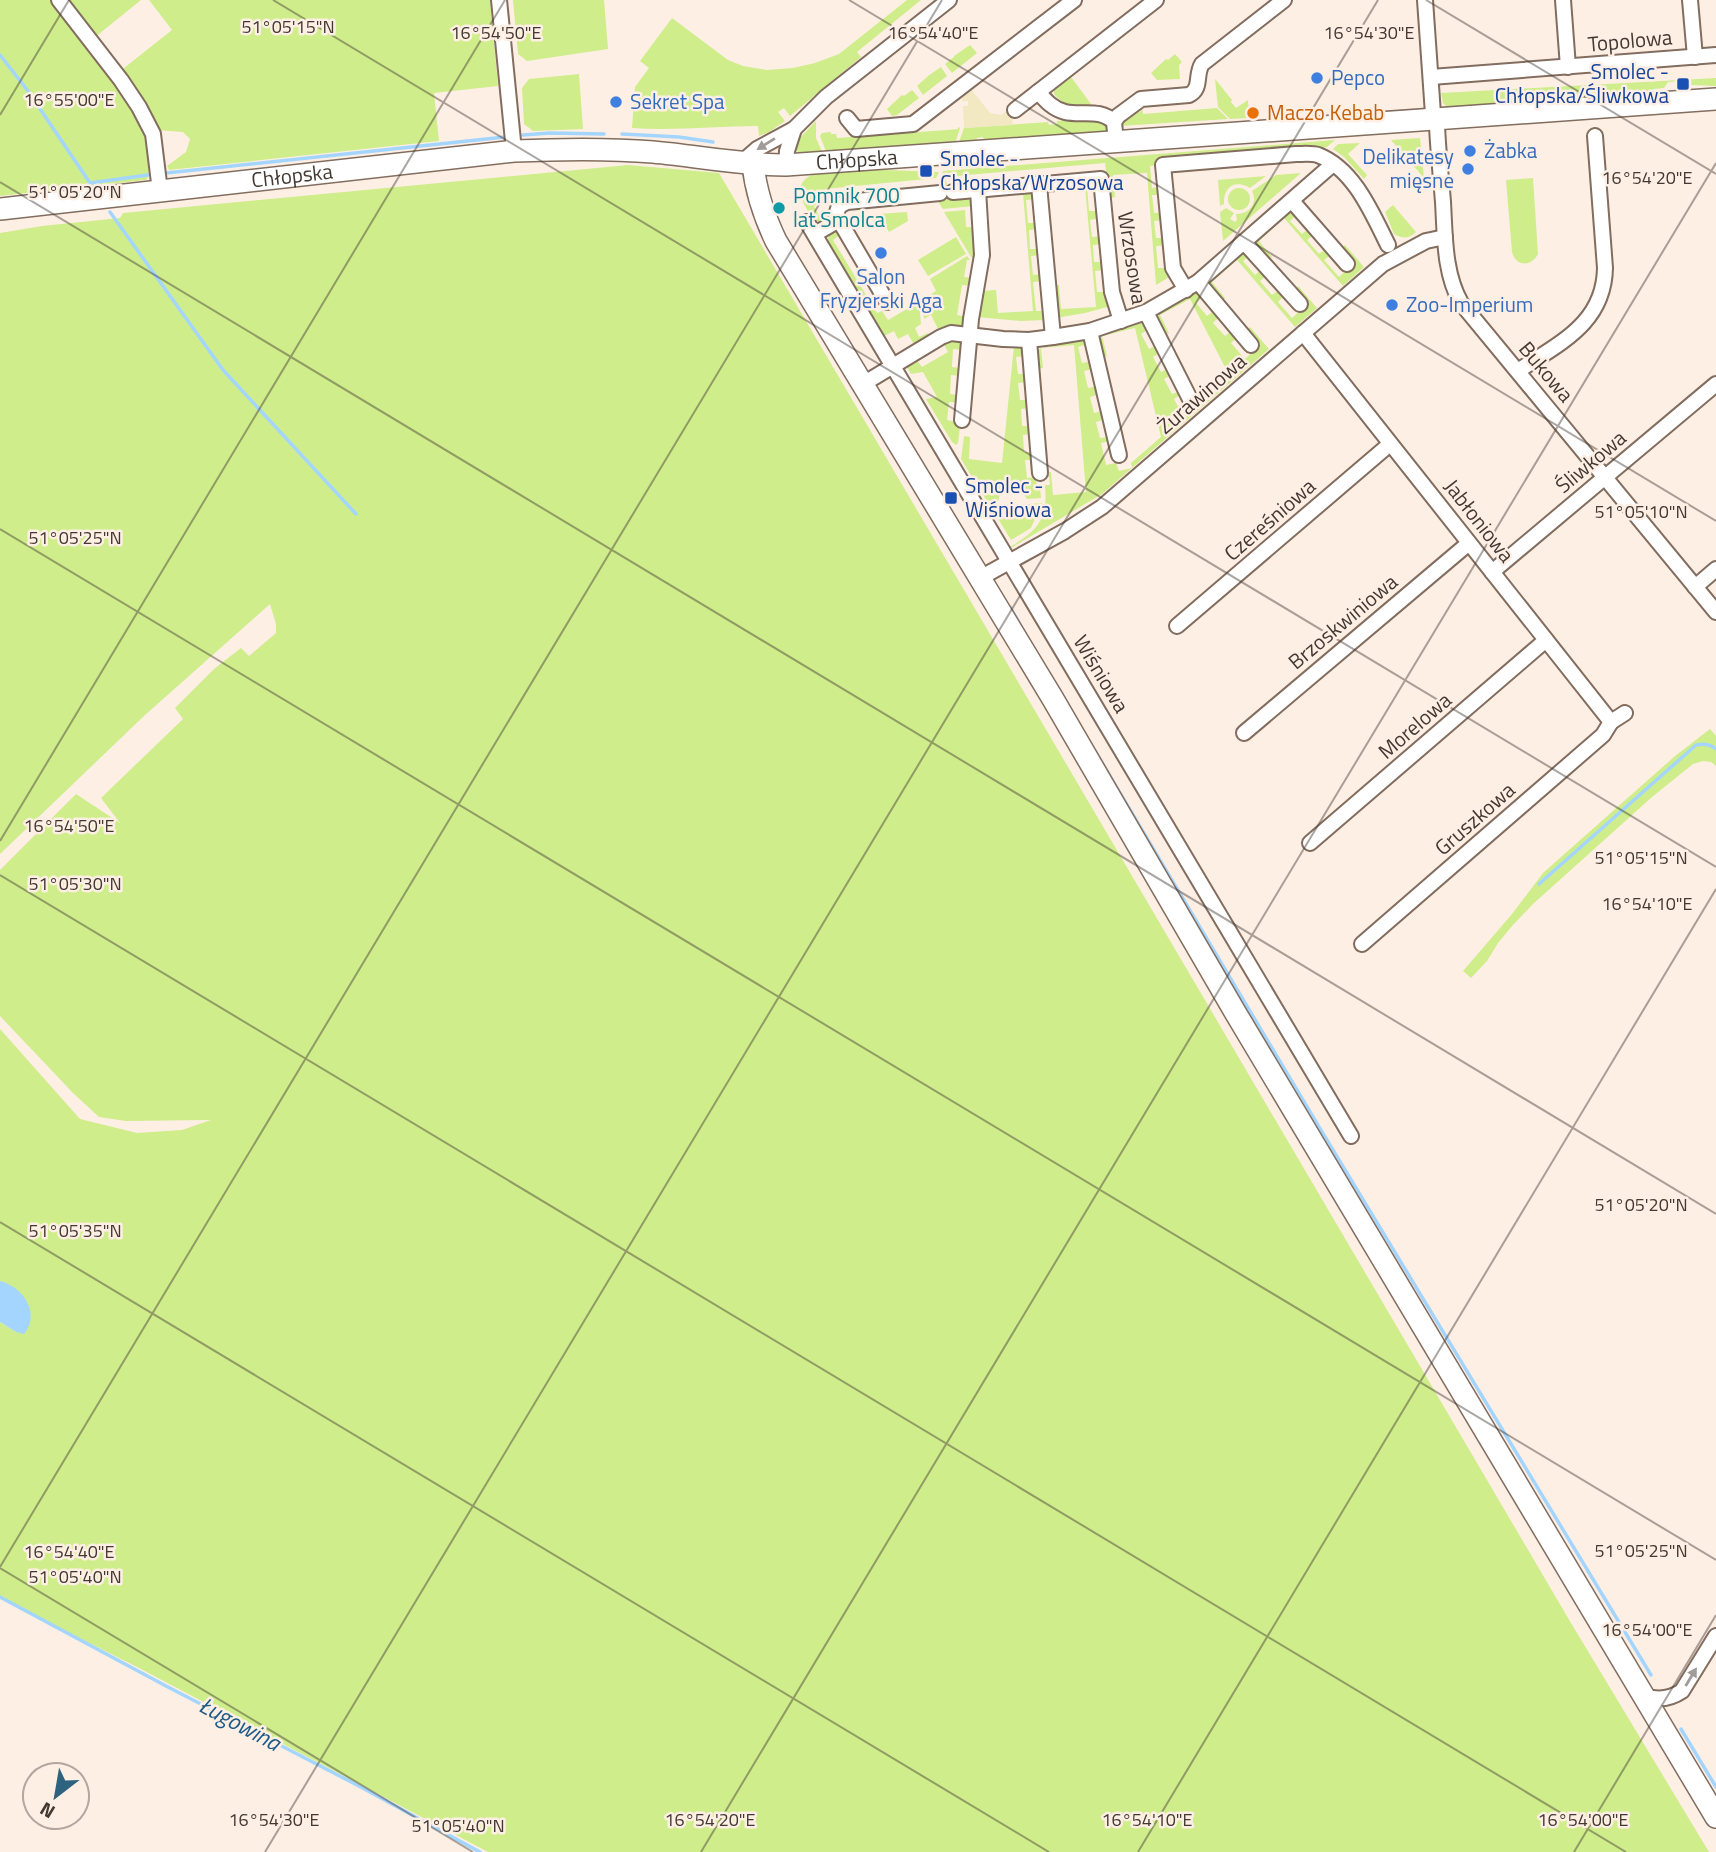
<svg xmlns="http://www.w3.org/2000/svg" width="1716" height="1852" font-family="'Titillium Web',sans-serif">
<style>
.green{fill:#cfed8a}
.sand{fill:#f2e9c3}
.water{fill:#a4d5ff}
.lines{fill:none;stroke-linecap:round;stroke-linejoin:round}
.stream{stroke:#a4d5ff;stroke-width:3.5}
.street-casing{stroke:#826d5e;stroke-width:18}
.secondary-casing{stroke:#826d5e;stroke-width:24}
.street{stroke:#fff;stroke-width:14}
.secondary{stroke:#fff;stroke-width:21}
.oneway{fill:#a19c99}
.ticks{fill:none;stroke:#433933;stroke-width:2;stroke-opacity:0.45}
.shop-dot{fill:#3f7fe0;stroke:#feefe5;stroke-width:2.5}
.transit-dot{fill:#1a4fb4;stroke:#feefe5;stroke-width:2.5}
.food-dot{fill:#e8710a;stroke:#feefe5;stroke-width:2.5}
.culture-dot{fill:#0f9aa8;stroke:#feefe5;stroke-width:2.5}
.labels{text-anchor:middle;stroke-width:5;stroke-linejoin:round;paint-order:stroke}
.street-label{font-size:21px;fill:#433933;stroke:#feefe5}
.transit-label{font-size:21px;fill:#164399;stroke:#feefe5;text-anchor:start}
.shop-label{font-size:21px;fill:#366cbe;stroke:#feefe5;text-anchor:start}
.food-label{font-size:21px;fill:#c56008;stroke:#feefe5;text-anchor:start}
.culture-label{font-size:21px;fill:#0d838f;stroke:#feefe5;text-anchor:start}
.water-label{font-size:23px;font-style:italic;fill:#1d5a87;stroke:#feefe5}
.ticks-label{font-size:18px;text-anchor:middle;fill:#433933;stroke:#feefe5;stroke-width:5;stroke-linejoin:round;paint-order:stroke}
</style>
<rect width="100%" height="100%" fill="#feefe5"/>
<g class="green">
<path d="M0,0h53l79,103 14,25 4,46 -4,6 -146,16z"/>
<path d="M65,0h76l-47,38z"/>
<path d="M149,0h341l8,86 -64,7 5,48 -270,29 -2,-4 19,-14 4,-13 -7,-7 -27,-2 -35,-56 3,-6 48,-38z"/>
<path d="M513,0h91l4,49 -81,12 -9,-7z"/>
<path d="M907,0h14l-64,52 4,5 -71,59 -6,-8 -6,4 7,9 -16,11 -10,4 -1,-10c-42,0 -84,5 -126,2l3,-41 14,-19 -9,-7 32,-43 56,42 15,6 24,4 26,-2 22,-5 24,-9z"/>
<path d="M970,45l7,8 -25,20 -7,-9 9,-7v-1z"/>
<path d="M1175,54l7,8 -3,3 1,14 -23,1 -6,-7 15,-14 2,1z"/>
<path d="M941,67l6,9 -24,19 -6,-9 11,-10z"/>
<path d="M579,74l4,55 -50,2 -9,-7 -2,-36 7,-9z"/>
<path d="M1071,77l20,27v2c-16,1 -26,1 -37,-12v-3z"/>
<path d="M1716,78v8l-25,-1 -7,-4 -16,1 -4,6 -10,1 -19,6 -187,13 -5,-5 -2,-10z"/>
<path d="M1215,79l17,21 -1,2 5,6 12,-8 1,18 -19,1 -12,-12z"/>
<path d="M912,90l7,8 -22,17 -5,1 -5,-7 15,-14 2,1z"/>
<path d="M1217,108l11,11 -108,7c4,-11 14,-10 23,-16v4z"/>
<path d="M1086,119h8l12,4 1,6 -3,7 -119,6 -2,-5 -6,1 -1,2 -17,2 5,-14 84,-6 1,3 8,-1v-3z"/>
<path d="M816,121v17l7,16 -21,1 -6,-5v-8z"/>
<path d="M958,127l2,1 -5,16 -128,10 -7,-18 2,-3 9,-1v2h5l1,4 110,-8 11,-1z"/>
<path d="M1420,138l4,40 -33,-38z"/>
<path d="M1335,140l-8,7h-2l-1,4 -19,-5 -145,14 -1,5 -9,1 2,22 9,-1 1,8h-10l2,18h9l1,7 -10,1 2,17h9l1,7 -10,1 2,22h10l3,8 -15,9 -9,-112 -34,2 2,22 -6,1 -4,-35 -160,14 6,22c10,-1 19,-4 23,7l-31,3 -6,-9 10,-2 -6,-21 2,-6z"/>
<path d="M1360,143l-12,11 19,21 -3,4 -20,-22 -11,-8 5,-5z"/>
<path d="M628,165l91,8 852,1450 138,229h-1221l-349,-184 -139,-70v-276l16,10 -10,-49 -6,-2v-252l80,90 57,14 45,-3 29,-10 -85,1 -27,-4 -26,-24 -73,-77v-146l76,-76 44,29 -19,-25 82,-79 -8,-11 39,-39 27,-21 8,8 27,-23v-9l-6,-20 -125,111 -145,139v-621l42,-7 78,-8 3,-5z"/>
<path d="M860,169l79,3 -3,6 -111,11 1,10 -12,7 5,10 9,-4 1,4 -6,7 -9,-2c-4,-8 -11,-16 -13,-25 -7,-29 42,-26 59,-27z"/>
<path d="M1301,173l-78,68 -3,-29 6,-4 8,5 -4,6 5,3 2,-2 -1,-6c14,0 22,-11 16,-23l24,-16z"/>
<path d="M1266,176l-16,12c-15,-9 -27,-1 -26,16l-4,2 -2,-26z"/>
<path d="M1533,178l5,76c-7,13 -22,13 -26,-2l-6,-72z"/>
<path d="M1085,187h2l2,24h10l1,7 -10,2 2,17 10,-1v8l-9,1 1,17h10l1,8 -10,1 2,21h10l4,14 -26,7 -29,5 -3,-33h6l2,24 35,-2z"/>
<circle cx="1239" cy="199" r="11"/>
<path d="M1023,193h7l6,6 -10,1 2,23h10v6l-9,1 1,19h10l1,6 -10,1 2,19 9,-1 1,7 -10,1 3,29h9l1,9 -25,1 -44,-4 4,-26 15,-1 2,23 35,-2z"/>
<path d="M1393,205l23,27c-7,7 -14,7 -22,2l-9,-22z"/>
<path d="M965,210l1,17h10l1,31 -6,-1 -27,-45z"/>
<path d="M907,212l1,9 -19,11 -9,-15 -1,-3z"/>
<path d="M1293,212l4,2 -7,7 12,13 7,-6 5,6 -7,6 12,14 8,-6 5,6 -8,6 15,17 16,-15 -6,-6 -8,-7 4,-4 19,22 -21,19 -59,-68 -25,23 13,16 -4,4 -13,-17 1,-3 31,-27z"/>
<path d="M834,230l7,4 -8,6 44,73 5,-2 6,9 31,-18 2,22 -6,4 4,9 9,-4 2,4 -15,9 -7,-12 -10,5 -4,-8 -10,5 -56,-95 1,-8z"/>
<path d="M956,237l10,17 -38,22 -10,-16z"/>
<path d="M1246,252l4,3 -7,6 12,14 7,-6 5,6 -7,6 12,14 8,-6 5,6 -7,7 14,16 17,-15 -6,-8 -3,2 -6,-7 4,-4 19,22 -22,19 -58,-67 -25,22 13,16 -4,4 -13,-16 1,-4 30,-28z"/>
<path d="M967,256l3,4h-3l-3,17 9,1 -1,8 -10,-1 -5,30 10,2 -3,7 -25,7 -8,-16 -7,4 -2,-19 14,-9 -6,-12z"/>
<path d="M1193,292h5l5,4 -7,7 11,13 8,-6 5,6 -7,7 12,13 7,-6 6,7 -7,6 14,16 15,-14 -14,-14 4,-4 19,22 -167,145 -91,54 -1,-1c28,-17 38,-27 35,-62h5l-1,-8 -4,-4 6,-1 2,23 33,-3 -12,-147 -33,3 2,20 -6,1v-18l4,-3 37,-8 7,1 3,3 -10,3 4,16 10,-2 2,8 -10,2 4,17 10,-2 2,8 -10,3 4,16 10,-2 2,8 -10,3 4,16 10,-1 1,4 -10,2 5,22 10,-2 3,8 13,-3 -1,-5 30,-26 -26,-109 -33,8 5,20 -6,2c-2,-7 -6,-16 1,-22l37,-14 7,3 3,4 -8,5 8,15 8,-4 4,7 -8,5 8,15 8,-4 3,7 -8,4 8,15 9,-3 1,3 -8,5 8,15 21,-11v-3l27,-23 -40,-78 -30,16 9,18 -5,3 -7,-14 2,-9z"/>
<path d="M949,340h9l4,4 1,6 -10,-1 -1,18 10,1 -1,8 -10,-1 -1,19 9,1v8l-10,-1 -2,18 10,2v3l3,1 -2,17 -2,2 -4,-3 -26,-43 11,-2 -14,-25 -12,2 -4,-7 9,-8 6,8 26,-15 -5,-9z"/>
<path d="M1014,346l9,1 3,9 -10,1 2,17h10v8l-10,1 2,17h10v8l-9,1 1,17h10v8l-9,1 1,17h10l1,8h-10l2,18 9,-1 1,9h3l1,12 -14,1 -6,-9 -11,-2 -10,6 -2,8 -10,1 -27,-44 3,-23 6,1 -1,22 33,4z"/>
<path d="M1042,503l-11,25 -20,12 -20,-33h7l6,9 12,2 9,-6 3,-8z"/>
<path d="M1710,729l6,7v30l-5,-4 -8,-1 -10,3 -41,33 -119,107 -21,22 -14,17 -11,18 -16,17 -8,-7 49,-57 31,-41 132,-117z"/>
</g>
<path class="sand" d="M971,89l19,24 11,2 7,-5 4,6 1,9 -49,3 -1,-22h5v-5h-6v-5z"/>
<path class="water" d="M0,1281c23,6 41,32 24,53l-8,-2 -16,-10z"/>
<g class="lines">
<g class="stream">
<path d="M0,55l28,36 66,98"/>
<path d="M622,134l57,3 34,5"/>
<path d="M523,135l27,-2 54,1"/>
<path d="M166,173l339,-36"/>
<path d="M90,183l58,-8"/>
<path d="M110,212l113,158 133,144"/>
<path d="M1010,607l15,26"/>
<path d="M1095,751l224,376 332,548"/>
<path d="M1539,884l157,-139c8,-2 14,-1 20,4"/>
<path d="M0,1597l166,89 191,99 123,67"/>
<path d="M1681,1729l35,58"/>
</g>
<g class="street-casing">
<g id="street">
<path d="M59,0l62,80 18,27 14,27 7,57"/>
<path d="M499,0l15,151"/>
<path d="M1425,0l8,114 4,11c1,26 4,51 6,77 2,34 1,71 18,101l255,309"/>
<path d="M1563,0l5,67"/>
<path d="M1690,0l5,57"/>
<path d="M1431,77l285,-22"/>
<path d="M1038,92c8,9 15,17 27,20 17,4 35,-4 49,10"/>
<path d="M1015,110l141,-110"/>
<path d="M847,118l9,11 57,-5 161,-124"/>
<path d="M1116,142l-2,-20 4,-6 23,-17 48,-4c13,-6 6,-20 13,-31l82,-64"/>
<path d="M741,163l16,-14 37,-20 32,-32 123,-97"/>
<path d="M786,165l1,-14 7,-22"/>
<path d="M1039,185l14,152"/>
<path d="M953,192l148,-13 11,113 9,29"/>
<path d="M1292,201l55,63"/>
<path d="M807,222l544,914"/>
<path d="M815,234l24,-14"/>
<path d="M1244,242l56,62"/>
<path d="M1198,282l53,63"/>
<path d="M1186,290l-13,-22 -10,-103 133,-11c7,0 16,-1 22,1 36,14 54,58 70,90"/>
<path d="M887,302l-48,-82 -3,-5 3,-9 8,-4 93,-9"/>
<path d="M1146,312l46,91"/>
<path d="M1090,331l29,124"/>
<path d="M1303,333l308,389 14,-9"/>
<path d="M1029,340l11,133"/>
<path d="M1518,371c41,-28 86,-47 87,-103l-10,-132"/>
<path d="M863,384l78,-47 10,-4 52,6 26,1 24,-3 37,-6 56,-19 52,-30 135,-118"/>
<path d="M962,420l9,-101 11,-64 -4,-65"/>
<path d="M1492,572l224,-188"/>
<path d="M980,578l85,-47 37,-24 281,-243 43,-23 19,-4"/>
<path d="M1695,587l21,-18"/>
<path d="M1177,626l213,-182"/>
<path d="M1244,733l225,-190"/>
<path d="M1310,843l236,-203"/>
<path d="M1362,944l241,-209 8,-13"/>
<path d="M1643,1695c14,6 27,4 39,-4l34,-55"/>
</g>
</g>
<g class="secondary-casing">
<g id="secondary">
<path d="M753,165c3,27 11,51 23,76l277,458 182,313 481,805"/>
<path id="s1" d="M0,209l514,-58c46,-2 92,-3 139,1 44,4 88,13 133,13l930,-66"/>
</g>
</g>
<use href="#street" class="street"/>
<use href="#secondary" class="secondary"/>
</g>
<defs><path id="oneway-solid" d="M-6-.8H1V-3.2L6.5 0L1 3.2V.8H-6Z" transform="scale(1.75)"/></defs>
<g class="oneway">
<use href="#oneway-solid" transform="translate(766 144) rotate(148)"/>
<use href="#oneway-solid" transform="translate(1691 1677) rotate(-59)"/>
</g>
<path class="ticks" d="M273,0l1443,867M849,0l867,521M1426,0l290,174M0,115l69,-115M0,182l1716,1032M0,529l1716,1031M0,841l505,-841M0,875l1626,977M0,1222l1049,630M0,1567l942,-1567M0,1568l473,284M265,1852l1113,-1852M701,1852l1015,-1689M1138,1852l578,-963M1574,1852l142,-237"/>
<g class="shop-dot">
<circle cx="1317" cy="78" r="7"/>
<circle cx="616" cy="102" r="7"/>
<circle cx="1470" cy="151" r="7"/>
<circle cx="1468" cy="169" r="7"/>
<circle cx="881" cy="253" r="7"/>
<circle cx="1392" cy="305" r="7"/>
</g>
<g class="transit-dot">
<rect x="1676" y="77" width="14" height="14" rx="3.5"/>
<rect x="919" y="164" width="14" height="14" rx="3.5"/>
<rect x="944" y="491" width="14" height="14" rx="3.5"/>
</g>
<circle class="food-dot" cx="1253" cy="113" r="7"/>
<circle class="culture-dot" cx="779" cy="208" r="7"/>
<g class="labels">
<g class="street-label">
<text transform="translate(1630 41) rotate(-5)" y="7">Topolowa</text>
<text dy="7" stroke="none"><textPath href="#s1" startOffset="861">Chłopska</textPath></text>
<text dy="7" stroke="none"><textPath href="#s1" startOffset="294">Chłopska</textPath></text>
<text transform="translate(1132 258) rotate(81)" y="7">Wrzosowa</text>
<text transform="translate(1546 372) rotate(50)" y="7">Bukowa</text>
<text transform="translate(1202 394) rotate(-41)" y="7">Żurawinowa</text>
<text transform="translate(1591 462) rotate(-40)" y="7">Śliwkowa</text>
<text transform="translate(1270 520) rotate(-41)" y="7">Czereśniowa</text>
<text transform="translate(1479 521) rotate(52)" y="7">Jabłoniowa</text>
<text transform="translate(1343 622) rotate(-40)" y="7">Brzoskwiniowa</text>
<text transform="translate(1101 674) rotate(59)" y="7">Wiśniowa</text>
<text transform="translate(1415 726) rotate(-41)" y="7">Morelowa</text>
<text transform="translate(1475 819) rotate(-41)" y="7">Gruszkowa</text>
</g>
<g class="transit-label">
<text x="1669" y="79" text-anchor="end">Smolec -<tspan x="1669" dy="24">Chłopska/Śliwkowa</tspan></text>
<text x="940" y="166">Smolec -<tspan x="940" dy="24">Chłopska/Wrzosowa</tspan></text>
<text x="965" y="493">Smolec -<tspan x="965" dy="24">Wiśniowa</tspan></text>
</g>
<g class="shop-label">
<text x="1331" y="85">Pepco</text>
<text x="630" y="109">Sekret Spa</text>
<text x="1484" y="158">Żabka</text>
<text x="1454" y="164" text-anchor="end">Delikatesy<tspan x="1454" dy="24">mięsne</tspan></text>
<text x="881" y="284" text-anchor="middle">Salon<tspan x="881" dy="24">Fryzjerski Aga</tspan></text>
<text x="1406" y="312">Zoo-Imperium</text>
</g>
<g class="food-label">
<text x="1267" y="120">Maczo Kebab</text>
</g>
<g class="culture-label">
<text x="793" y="203">Pomnik 700<tspan x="793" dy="24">lat Smolca</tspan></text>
</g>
<g class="water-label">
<text transform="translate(240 1724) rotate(28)" y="8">Ługowina</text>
</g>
</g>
<g class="ticks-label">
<text x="288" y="33">51°05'15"N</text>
<text x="496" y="39">16°54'50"E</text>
<text x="933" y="39">16°54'40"E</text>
<text x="1369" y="39">16°54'30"E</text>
<text x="69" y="106">16°55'00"E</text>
<text x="1647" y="184">16°54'20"E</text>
<text x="75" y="198">51°05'20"N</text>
<text x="1641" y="518">51°05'10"N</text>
<text x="75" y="544">51°05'25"N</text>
<text x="69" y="832">16°54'50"E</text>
<text x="1641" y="864">51°05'15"N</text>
<text x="75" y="890">51°05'30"N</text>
<text x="1647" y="910">16°54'10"E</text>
<text x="1641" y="1211">51°05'20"N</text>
<text x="75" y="1237">51°05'35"N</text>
<text x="1641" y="1557">51°05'25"N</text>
<text x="69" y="1558">16°54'40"E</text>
<text x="75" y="1583">51°05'40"N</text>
<text x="1647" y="1636">16°54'00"E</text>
<text x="274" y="1826">16°54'30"E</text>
<text x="710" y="1826">16°54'20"E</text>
<text x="1147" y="1826">16°54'10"E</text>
<text x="1583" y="1826">16°54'00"E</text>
<text x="458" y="1832">51°05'40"N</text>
</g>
<g transform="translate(56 1796) rotate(211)"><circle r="33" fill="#feefe5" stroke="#b3a69e" stroke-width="2"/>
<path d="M0-5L12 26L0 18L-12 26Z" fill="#2e637f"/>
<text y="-10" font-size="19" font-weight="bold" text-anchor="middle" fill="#433933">N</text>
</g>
</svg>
